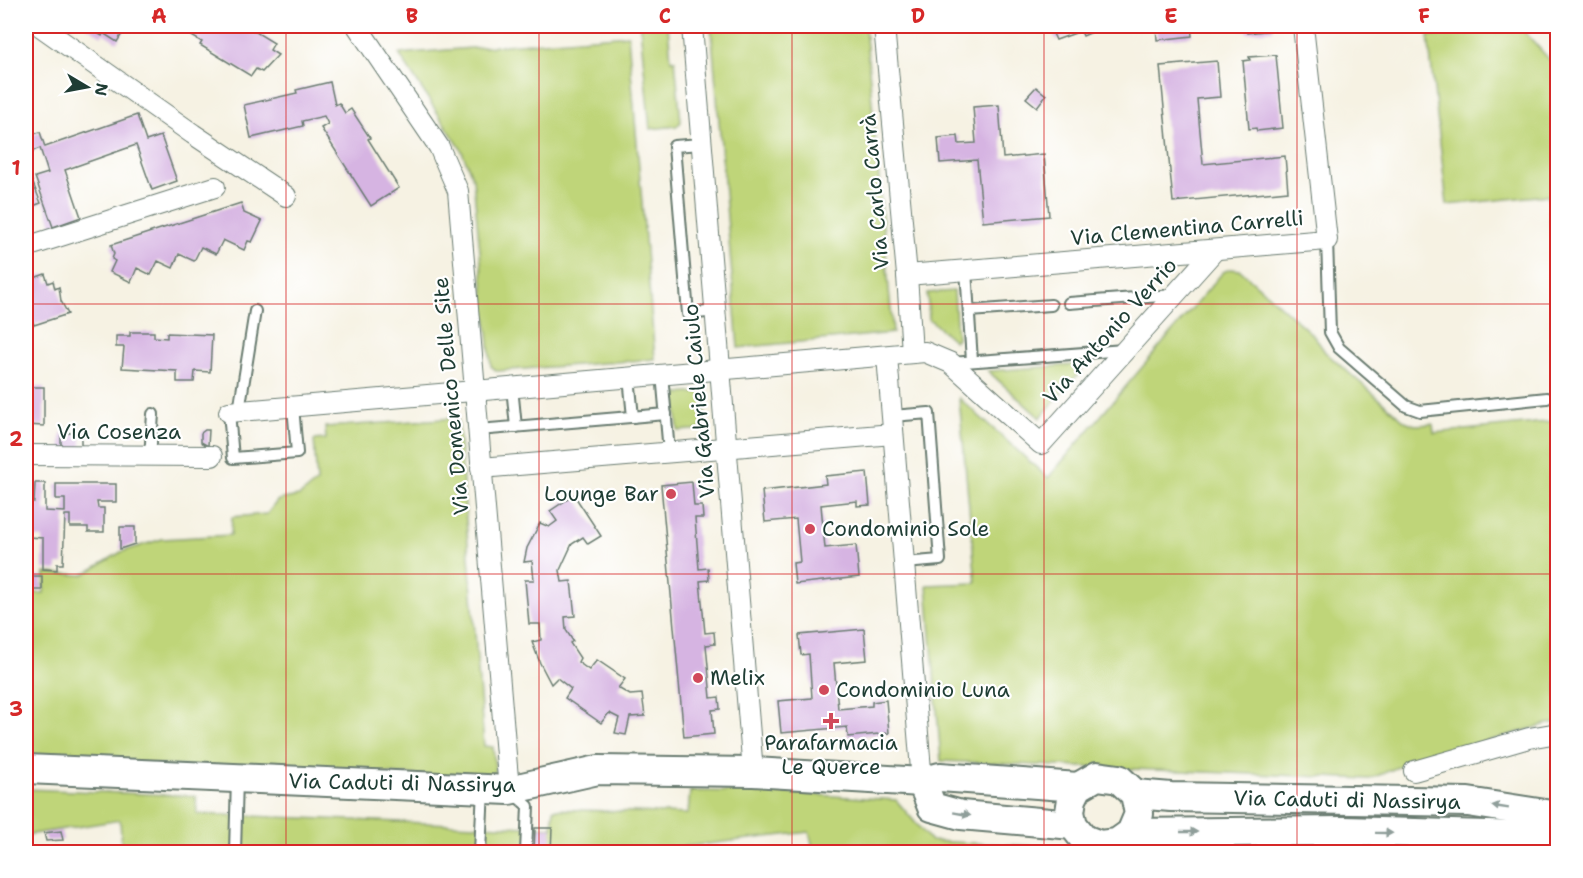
<svg xmlns="http://www.w3.org/2000/svg" width="1583" height="878" font-family="'Shantell Sans',sans-serif">
<style>
.green{fill:#bfd579;stroke:#6f8956;stroke-width:1.5}
.building{fill:#d6b4e2}
.lines{fill:none;stroke-linecap:round;stroke-linejoin:round}
.lane-casing{stroke:#6a7c71;stroke-width:14}
.street-casing{stroke:#6a7c71;stroke-width:22}
.secondary-casing{stroke:#6a7c71;stroke-width:32}
.lane{stroke:#fff;stroke-width:10}
.street{stroke:#fff;stroke-width:20}
.secondary{stroke:#fff;stroke-width:28}
.oneway{fill:#8f9e9a}
.grid{fill:none;stroke:#d62828;stroke-width:1.5;stroke-opacity:0.55}
.poi-dot{fill:#d1495b;stroke:#fff;stroke-width:2}
.labels{text-anchor:middle;stroke-width:4.5;stroke-linejoin:round;paint-order:stroke}
.street-label{font-size:21px;fill:#1f3d34;stroke:#fff}
.poi-label{font-size:21px;fill:#1f3d34;stroke:#fff;text-anchor:start}
.neatline{fill:none;stroke:#d62828;stroke-width:2}
.grid-label{font-size:20px;text-anchor:middle;font-weight:bold;fill:#d62828}
</style>
<rect width="100%" height="100%" fill="#fff"/>
<filter id="ink" filterUnits="userSpaceOnUse"><feTurbulence type="fractalNoise" baseFrequency=".0167" numOctaves="2"/><feDisplacementMap in="SourceGraphic" scale="12" xChannelSelector="R" yChannelSelector="G"/><feConvolveMatrix kernelMatrix="1 2 1 2 8 2 1 2 1" color-interpolation-filters="sRGB"/></filter>
<filter id="wash" filterUnits="userSpaceOnUse"><feTurbulence type="fractalNoise" baseFrequency=".008" numOctaves="4" result="noise"/><feDisplacementMap in="SourceGraphic" scale="24" xChannelSelector="R" yChannelSelector="G"/><feGaussianBlur stdDeviation="1.35" result="paint"/><feColorMatrix in="noise" values="0 0 0 0 0 0 0 0 0 0 0 0 0 0 0 0 0 1.4 0 .05"/><feComposite in="paint" operator="in"/></filter>
<g filter="url(#wash)">
<rect width="100%" height="100%" fill="#f6f2e3"/>
<g class="green">
<path d="M640,26h28l3,34h4l6,62 -4,4 -27,3z"/>
<path d="M711,26h154l28,307 -155,15z"/>
<path d="M1523,30l34,38v227l-9,-100 -101,10 -19,-169z"/>
<path d="M628,35l27,324 -158,12 -6,-5 -18,-187 -12,-30 -62,-95z"/>
<path d="M1230,269l10,1 75,67 10,15 80,69 10,4 18,-1 1,9 123,-12v302l-10,1 -149,43 -28,12 -429,-18 -14,-176 49,-2 -17,-185 89,80 175,-206z"/>
<path d="M954,291l3,47 -3,3 -25,-22 -2,-26z"/>
<path d="M1087,364l-47,54 -52,-47z"/>
<path d="M703,392l3,37 -28,2 -3,-37z"/>
<path d="M458,418l26,328 9,1 3,31 -470,-18v-167h18l1,-20 38,2 38,-23 41,-13 69,-4 1,-18 35,-3 11,-14 21,-4 18,-14 -3,-42 12,-1 -1,-12z"/>
<path d="M26,789l170,7 1,18 355,14 2,-19 134,5 2,-23 79,1 127,8 35,41 123,6v5h-240l-5,-20 -170,20h-517l-2,-32 -94,15z"/>
</g>
<g id="blocks">
<g class="building">
<path d="M85,26h42l-10,16 -14,-9 -1,3z"/>
<path d="M175,26h71l28,17 -4,7 8,5 -16,17 -6,-3 -5,7 -51,-31 2,-3z"/>
<path d="M1053,26h45l1,3 -16,7 -2,-5 -25,9 -6,-13z"/>
<path d="M1156,26h35l1,10 -35,4z"/>
<path d="M1240,26h33v4l-26,3v-3h-7z"/>
<path d="M1276,55l7,73 -26,3 -1,-3 -7,1 -6,-68 7,-1 -1,-3z"/>
<path d="M1217,61l3,36 -23,2 6,65 82,-8 3,35 -115,11 -13,-136z"/>
<path d="M330,82l5,23 4,-2 6,10 6,-4 19,29 -2,1 31,49 -28,18 -50,-78 7,-4 -4,-8 -22,5 1,5 -52,12 -7,-33 53,-12 -1,-3z"/>
<path d="M1036,87l10,8 -9,12 -11,-9z"/>
<path d="M999,105l4,53 41,-4 5,62 -66,6 -6,-62 -37,3 -2,-25 20,-2 1,8 17,-1 -3,-36z"/>
<path d="M137,115l9,26 15,-5 16,45 -25,9 -16,-45 -71,25 16,47 -28,10 -18,-50 13,-4 -8,-25 -7,3 -5,-15 12,-4 5,15z"/>
<path d="M30,176l11,27 -8,3 -7,-20v-8z"/>
<path d="M241,203l3,10 18,8 -10,21 -4,-1 -4,9 -21,-10 -7,14 -15,-7 -7,14 -15,-7 -6,14 -15,-7 -7,14 -14,-7 -6,14 -21,-10 5,-11 -3,-2 2,-5 -3,-9z"/>
<path d="M45,274l3,9 5,-2 2,8 4,-2 2,14 7,13 -34,11 -1,-3 -7,2v-43z"/>
<path d="M130,332h24v5l13,1v-5l45,2 -2,37 -15,-1 -1,11h-17v-11l-55,-3 2,-21h-8v-11h14z"/>
<path d="M26,387h18v39l-18,-1z"/>
<path d="M205,430h4l-1,16 -7,-4v-9z"/>
<path d="M61,433h20v18l-20,-1z"/>
<path d="M867,472l3,33 -13,1v-5l-36,4 4,43 31,-3 3,32 -64,7 -2,-21 7,-1 -4,-43 -31,3 -3,-31 64,-7 -1,-8z"/>
<path d="M692,482l2,24h8l1,12h-8l4,51 9,-1 1,12 -9,1 5,52 9,-1 1,12 -9,1 5,53 8,-1 1,12 -8,1 2,24 -30,3 -23,-252z"/>
<path d="M35,483h10v28l20,1v-13h-9v-15h60v18h-19l1,6h6v24h-16v-5h-18v-12h-5l-2,49h-6v6l-14,-1v-31l-15,-1v-3l-2,-1v-31h8z"/>
<path d="M574,495l27,41 -13,8 -5,-7 -11,7 -12,26 2,12 9,-1 4,35 -10,1 1,13 7,11 -3,2 10,15 -2,4 11,8 8,-10 28,19 -7,9 12,7 12,-1 3,22 -15,1 -4,18 -11,-2 4,-15 -10,-5 -8,10 -36,-25 6,-9 -14,-11 -6,6 -11,-21 -8,-21 9,-2 -1,-16h-11l-4,-44h9l-2,-19 -8,1 3,-14 13,-25 9,4 8,-6 -7,-10z"/>
<path d="M120,527h15v17l-15,5z"/>
<rect x="26" y="576" width="16" height="14"/>
<path d="M864,629l3,31 -33,3 4,46 34,-3v-4l14,-2 3,33 -41,4 -1,-10 -66,6 -3,-32 34,-3 -3,-44 -8,1 -2,-20z"/>
<path d="M535,828h17l-1,24h-17z"/>
<path d="M61,831l2,9 -17,1 -2,-8z"/>
</g>
</g>
</g>
<g filter="url(#ink)">
<use href="#blocks" fill-opacity="0" stroke="#6a7c71" stroke-width="1.5"/>
<g class="lines">
<g class="lane-casing">
<g id="lane">
<path d="M701,144l-27,2 14,168 28,-3"/>
<path d="M1327,240l3,92 9,16 67,58 14,5 127,-13"/>
<path d="M966,270l6,91"/>
<path d="M1069,303l105,-8"/>
<path d="M969,311l82,-6"/>
<path d="M951,363l173,-13"/>
<path d="M662,374l7,78"/>
<path d="M629,377l4,40"/>
<path d="M512,387l4,40"/>
<path d="M239,411l16,-100"/>
<path d="M229,412l4,46 64,-5 -4,-47"/>
<path d="M892,416l37,-3 11,147 -36,3"/>
<path d="M478,430l188,-16"/>
<path d="M150,457l3,-43"/>
<path d="M514,794l14,12 -2,46"/>
<path d="M235,852l2,-74"/>
<path d="M480,852l3,-63"/>
</g>
</g>
<g class="street-casing">
<g id="street">
<path d="M40,26l153,108 93,62"/>
<path d="M357,26l82,121 19,44 51,599"/>
<path d="M692,26l61,746"/>
<path d="M884,26l23,249 5,78"/>
<path d="M26,247l189,-60"/>
<path d="M907,275l420,-35 -24,-214"/>
<path d="M887,356l35,426"/>
<path d="M229,412l696,-60 26,11 90,81 174,-194"/>
<path d="M26,455l186,1"/>
<path d="M481,468l412,-34"/>
<path d="M1414,771l115,-33 29,-5"/>
<path d="M1344,852v-21"/>
</g>
</g>
<g class="secondary-casing">
<g id="secondary">
<path d="M26,769l483,21 89,-20 155,2 169,10 18,-5 138,10"/>
<path d="M922,782l10,25 29,8 112,10 11,14 16,6 17,-2 14,-10 8,-19 -4,-20 -16,-15 -22,-3 -19,11 -6,12 -2,13 3,13"/>
<path d="M1135,794l36,3 297,5 90,14"/>
<path d="M1131,833l213,-2 179,5 35,5"/>
</g>
</g>
<use href="#lane" class="lane"/>
<use href="#street" class="street"/>
<use href="#secondary" class="secondary"/>
</g>
<defs><path id="oneway-solid" d="M-6-.8H1V-3.2L6.5 0L1 3.2V.8H-6Z" transform="scale(1.5)"/></defs>
<g class="oneway">
<use href="#oneway-solid" transform="translate(1500 807) rotate(-171)"/>
<use href="#oneway-solid" transform="translate(962 814) rotate(10)"/>
<use href="#oneway-solid" transform="translate(1189 832)"/>
<use href="#oneway-solid" transform="translate(1384 833) rotate(1)"/>
</g>
</g>
<path class="grid" d="M286,26v826M539,26v826M792,26v826M1044,26v826M1297,26v826M26,304h1532M26,574h1532"/>
<g class="poi-dot">
<circle cx="671" cy="494" r="6"/>
<circle cx="810" cy="529" r="6"/>
<circle cx="698" cy="678" r="6"/>
<circle cx="824" cy="690" r="6"/>
<path d="M828 712h6v6h6v6h-6v6h-6v-6h-6v-6h6z"/>
</g>
<g class="labels">
<g class="street-label">
<text transform="translate(875 192) rotate(-95)" y="7">Via Carlo Carrà</text>
<text transform="translate(1187 228) rotate(-5)" y="7">Via Clementina Carrelli</text>
<text transform="translate(1110 331) rotate(-48)" y="7">Via Antonio Verrio</text>
<text transform="translate(451 396) rotate(-95)" y="7">Via Domenico Delle Site</text>
<text transform="translate(699 401) rotate(-95)" y="7">Via Gabriele Caiulo</text>
<text x="119" y="439">Via Cosenza</text>
<text transform="translate(402 783) rotate(1)" y="7">Via Caduti di Nassirya</text>
<text transform="translate(1347 800) rotate(1)" y="7">Via Caduti di Nassirya</text>
</g>
<g class="poi-label">
<text x="659" y="501" text-anchor="end">Lounge Bar</text>
<text x="822" y="536">Condominio Sole</text>
<text x="710" y="685">Melix</text>
<text x="836" y="697">Condominio Luna</text>
<text x="831" y="750" text-anchor="middle">Parafarmacia<tspan x="831" dy="24">Le Querce</tspan></text>
</g>
</g>
<rect width="1583" height="878" fill="none" stroke="#fff" stroke-width="66"/>
<g transform="translate(87 87) rotate(100)" stroke="#ffffff" stroke-width="4.5" paint-order="stroke">
<path d="M0-4.5L10 22L0 15L-10 22Z" fill="#1f3d34"/>
<text y="-9" font-size="16" font-weight="bold" text-anchor="middle" fill="#1f3d34">N</text>
</g>
<rect x="33" y="33" width="1517" height="812" class="neatline"/>
<g class="grid-label">
<text x="159" y="23">A</text>
<text x="412" y="23">B</text>
<text x="665" y="23">C</text>
<text x="918" y="23">D</text>
<text x="1171" y="23">E</text>
<text x="1424" y="23">F</text>
<text x="16" y="175">1</text>
<text x="16" y="446">2</text>
<text x="16" y="716">3</text>
</g>
</svg>
